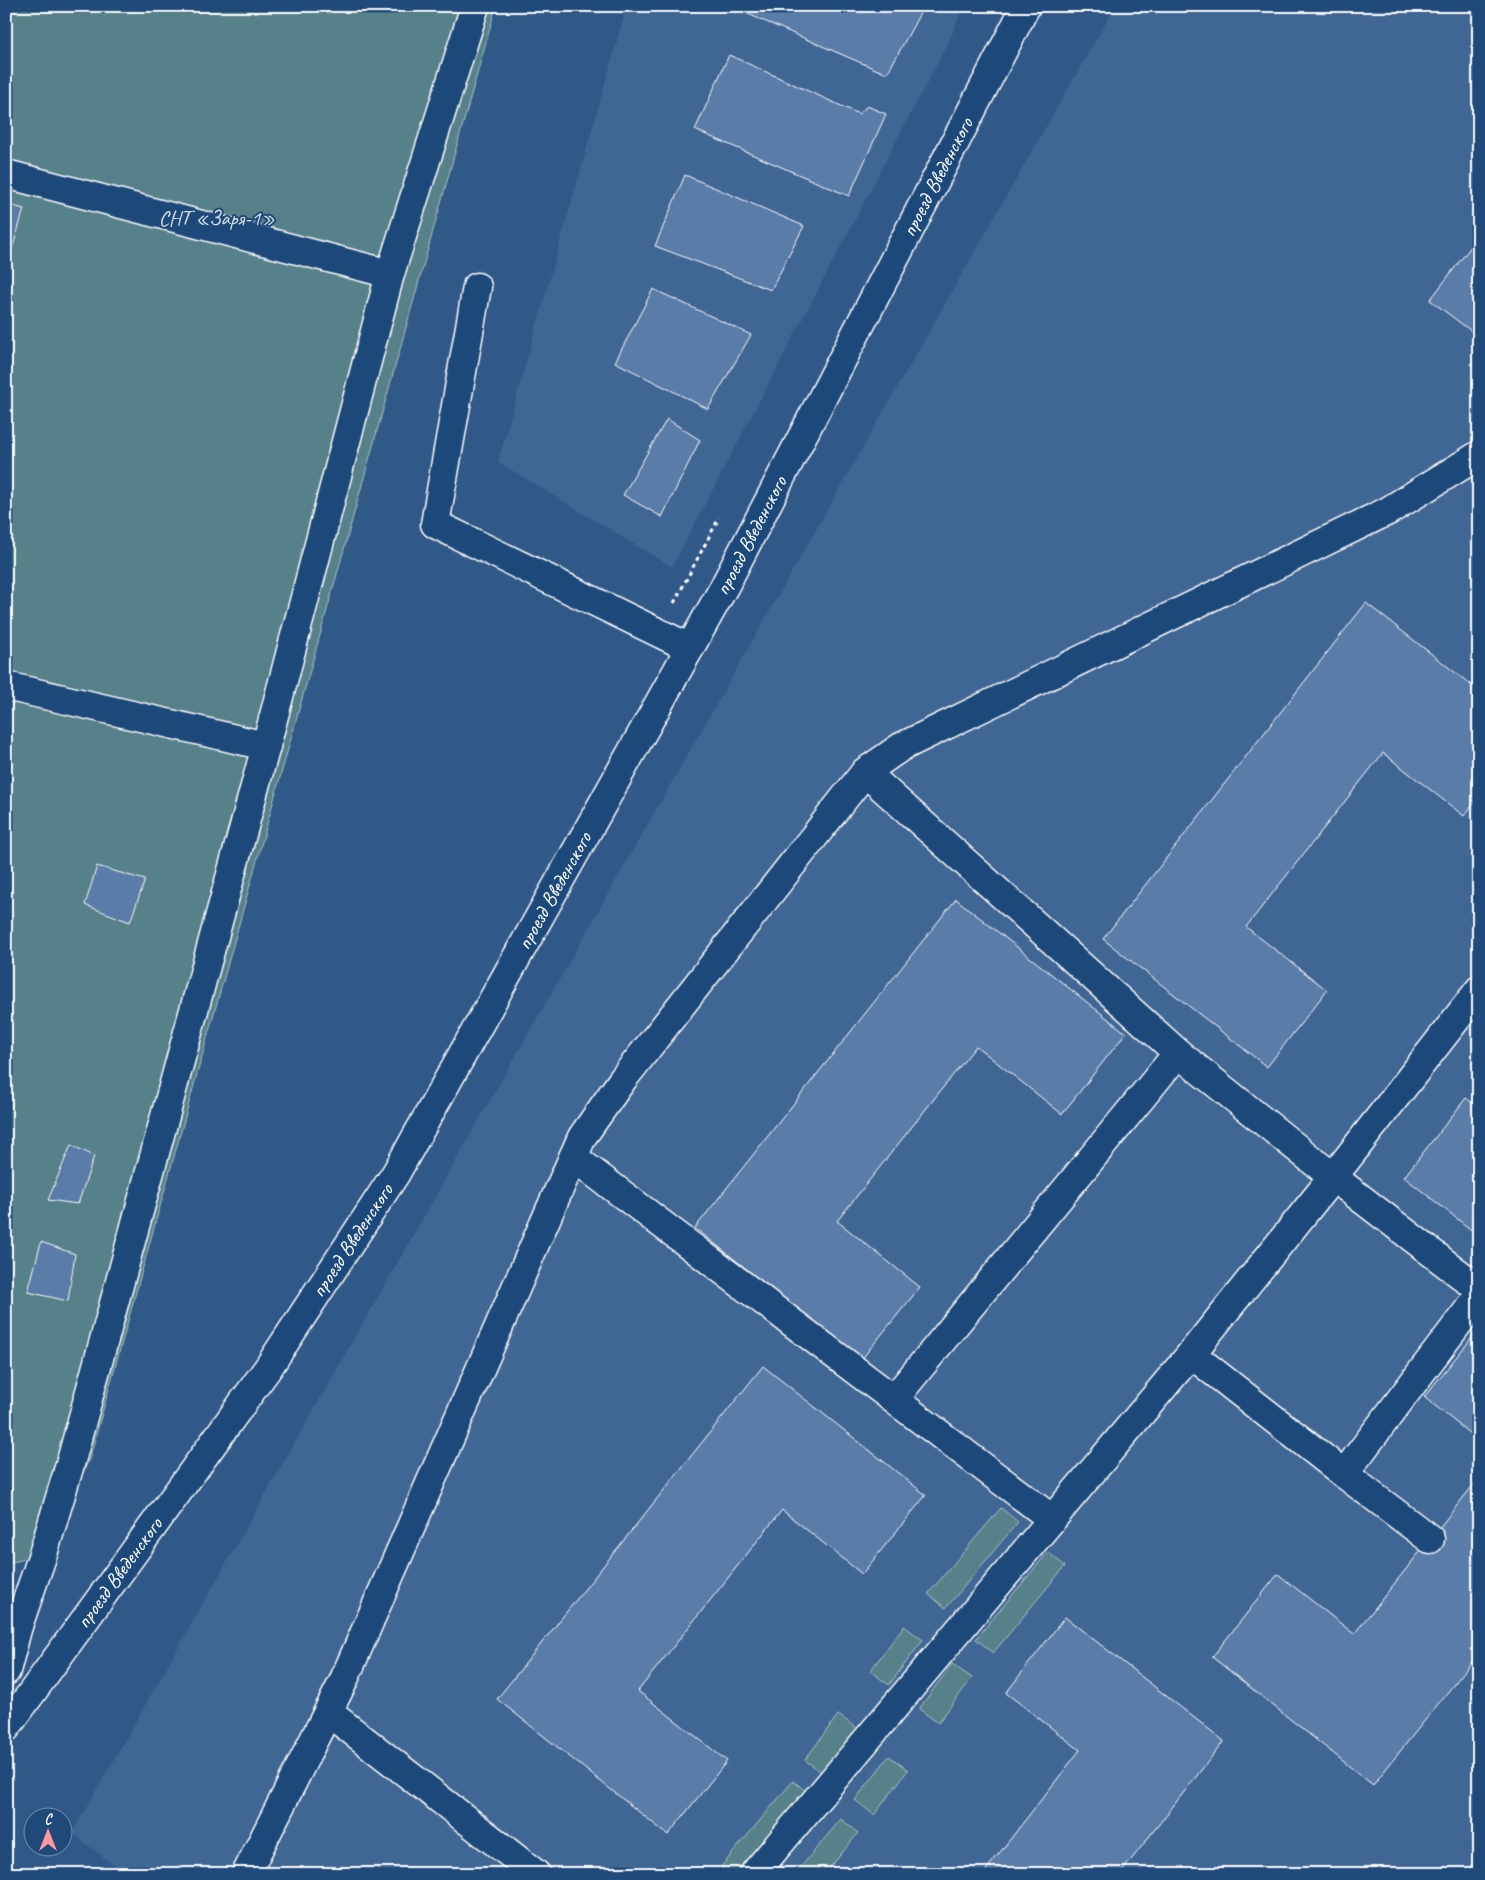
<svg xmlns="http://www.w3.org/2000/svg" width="1485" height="1880" font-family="Caveat,sans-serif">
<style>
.built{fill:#416694}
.green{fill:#578188;stroke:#abc0c4}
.building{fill:#5a7ba8;stroke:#fff}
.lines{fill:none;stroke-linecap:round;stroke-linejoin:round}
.minor-casing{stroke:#fff;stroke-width:31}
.path{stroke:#fff;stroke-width:3;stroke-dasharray:4 4;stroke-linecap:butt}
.minor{stroke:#1f4a7a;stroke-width:28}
.labels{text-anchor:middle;stroke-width:4;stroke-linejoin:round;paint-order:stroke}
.street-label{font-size:21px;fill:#fff;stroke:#1f4a7a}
.park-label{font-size:21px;fill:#d5e0e1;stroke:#1f4a7a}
</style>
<rect width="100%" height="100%" fill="#315988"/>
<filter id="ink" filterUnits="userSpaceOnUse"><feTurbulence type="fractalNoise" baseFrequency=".02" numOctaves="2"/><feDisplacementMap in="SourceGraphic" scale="10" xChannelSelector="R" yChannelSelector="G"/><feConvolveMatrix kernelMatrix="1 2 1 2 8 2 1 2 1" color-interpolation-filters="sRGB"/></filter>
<g filter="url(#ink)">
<g class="built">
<path d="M627,6h337l-15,35 -277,526 -174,-105z"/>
<path d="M1115,6h364v1868h-1354l-53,-41z"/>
</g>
<g class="green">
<path d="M6,6h490l-407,1454 -46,94 -37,10z"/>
<path d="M1001,1508l17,14 -72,86 -18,-14z"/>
<path d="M1048,1552l17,14 -72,87 -17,-14z"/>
<path d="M904,1626l19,14 -34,45 -19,-14z"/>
<path d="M952,1664l20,14 -34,45 -19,-14z"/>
<path d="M838,1715l20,14 -34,45 -19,-14z"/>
<path d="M889,1756l19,14 -34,45 -19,-15z"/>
<path d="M793,1781l18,14 -66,79h-16l-8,-7z"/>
<path d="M841,1819l17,14 -33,41h-30z"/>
</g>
<g class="building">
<path d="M735,6h189l-37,68 -153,-66z"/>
<path d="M729,55l130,59 8,-8 19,8 -37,82 -154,-66z"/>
<path d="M685,175l119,51 -33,64 -116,-44z"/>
<path d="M6,204l18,5 -18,61z"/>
<path d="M1479,236v101l-49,-37z"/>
<path d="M653,289l98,46 -43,74 -93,-47z"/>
<path d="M667,419l33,21 -38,77 -39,-22z"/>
<path d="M1366,603l113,88v106l-15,19 -81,-63 -137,174 81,63 -60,77 -164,-128z"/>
<path d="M97,866l48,14 -15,42 -45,-17z"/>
<path d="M956,899l170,134 -64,81 -86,-68 -139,175 83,66 -59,73 -166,-132z"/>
<path d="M1466,1098l13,10v128l-75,-59z"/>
<path d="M71,1145l23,11 -16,48 -30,-4z"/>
<path d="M41,1242l34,12 -7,47 -40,-9z"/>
<path d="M1479,1329v112l-55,-44z"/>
<path d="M763,1366l163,129 -64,79 -80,-64 -144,181 89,70 -59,74 -171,-136z"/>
<path d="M1479,1478v175l-106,132 -161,-128 66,-83 76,60z"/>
<path d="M1065,1617l159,124 -104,133h-137l97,-124 -74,-57z"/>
</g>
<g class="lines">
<g class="minor-casing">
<g id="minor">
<path d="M6,174l384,100"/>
<path d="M477,287l-42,237 255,124"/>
<path d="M6,686l260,60"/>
<path d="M865,772l313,281"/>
<path d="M573,1157l479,362"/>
<path d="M1191,1354l142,-177 146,112"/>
<path d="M894,1399l284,-346 155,124 146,-187"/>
<path d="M1430,1539l-86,-65 135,-178"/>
<path d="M6,1625l12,1 -12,45"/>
<path d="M18,1626l25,-72 28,-93 195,-715 124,-472 85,-268"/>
<path d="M328,1712l208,162"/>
<path id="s1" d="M6,1728l262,-360 128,-195 328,-586 302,-581"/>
<path d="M246,1874l96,-190 240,-547 41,-58 242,-307 36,-25 487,-236 91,-56"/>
<path d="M754,1874l437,-520 153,120"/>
</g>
</g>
<g class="path">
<path d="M674,603l45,-85"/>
<path d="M6,1858l6,16"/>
</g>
<use href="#minor" class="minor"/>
</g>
</g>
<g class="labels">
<g class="street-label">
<text dy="7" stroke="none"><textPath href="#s1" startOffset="1812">проезд Введенского</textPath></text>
<text dy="7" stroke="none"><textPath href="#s1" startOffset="1408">проезд Введенского</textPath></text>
<text dy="7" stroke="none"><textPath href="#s1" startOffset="1002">проезд Введенского</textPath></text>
<text dy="7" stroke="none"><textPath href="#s1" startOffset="598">проезд Введенского</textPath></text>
<text dy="7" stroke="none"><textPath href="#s1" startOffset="192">проезд Введенского</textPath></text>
</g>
<g class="park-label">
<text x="217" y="225">СНТ «Заря-1»</text>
</g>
</g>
<rect width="1485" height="1880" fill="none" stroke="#1f4a7a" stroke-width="25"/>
<rect x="12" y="12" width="1460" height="1855" fill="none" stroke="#fff" stroke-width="2" filter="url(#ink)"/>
<g transform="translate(48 1832)"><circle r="24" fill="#1f4a7a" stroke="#7992af"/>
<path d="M0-4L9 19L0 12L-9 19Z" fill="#ff9aa2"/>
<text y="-8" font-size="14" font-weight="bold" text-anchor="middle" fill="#ffffff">С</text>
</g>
</svg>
